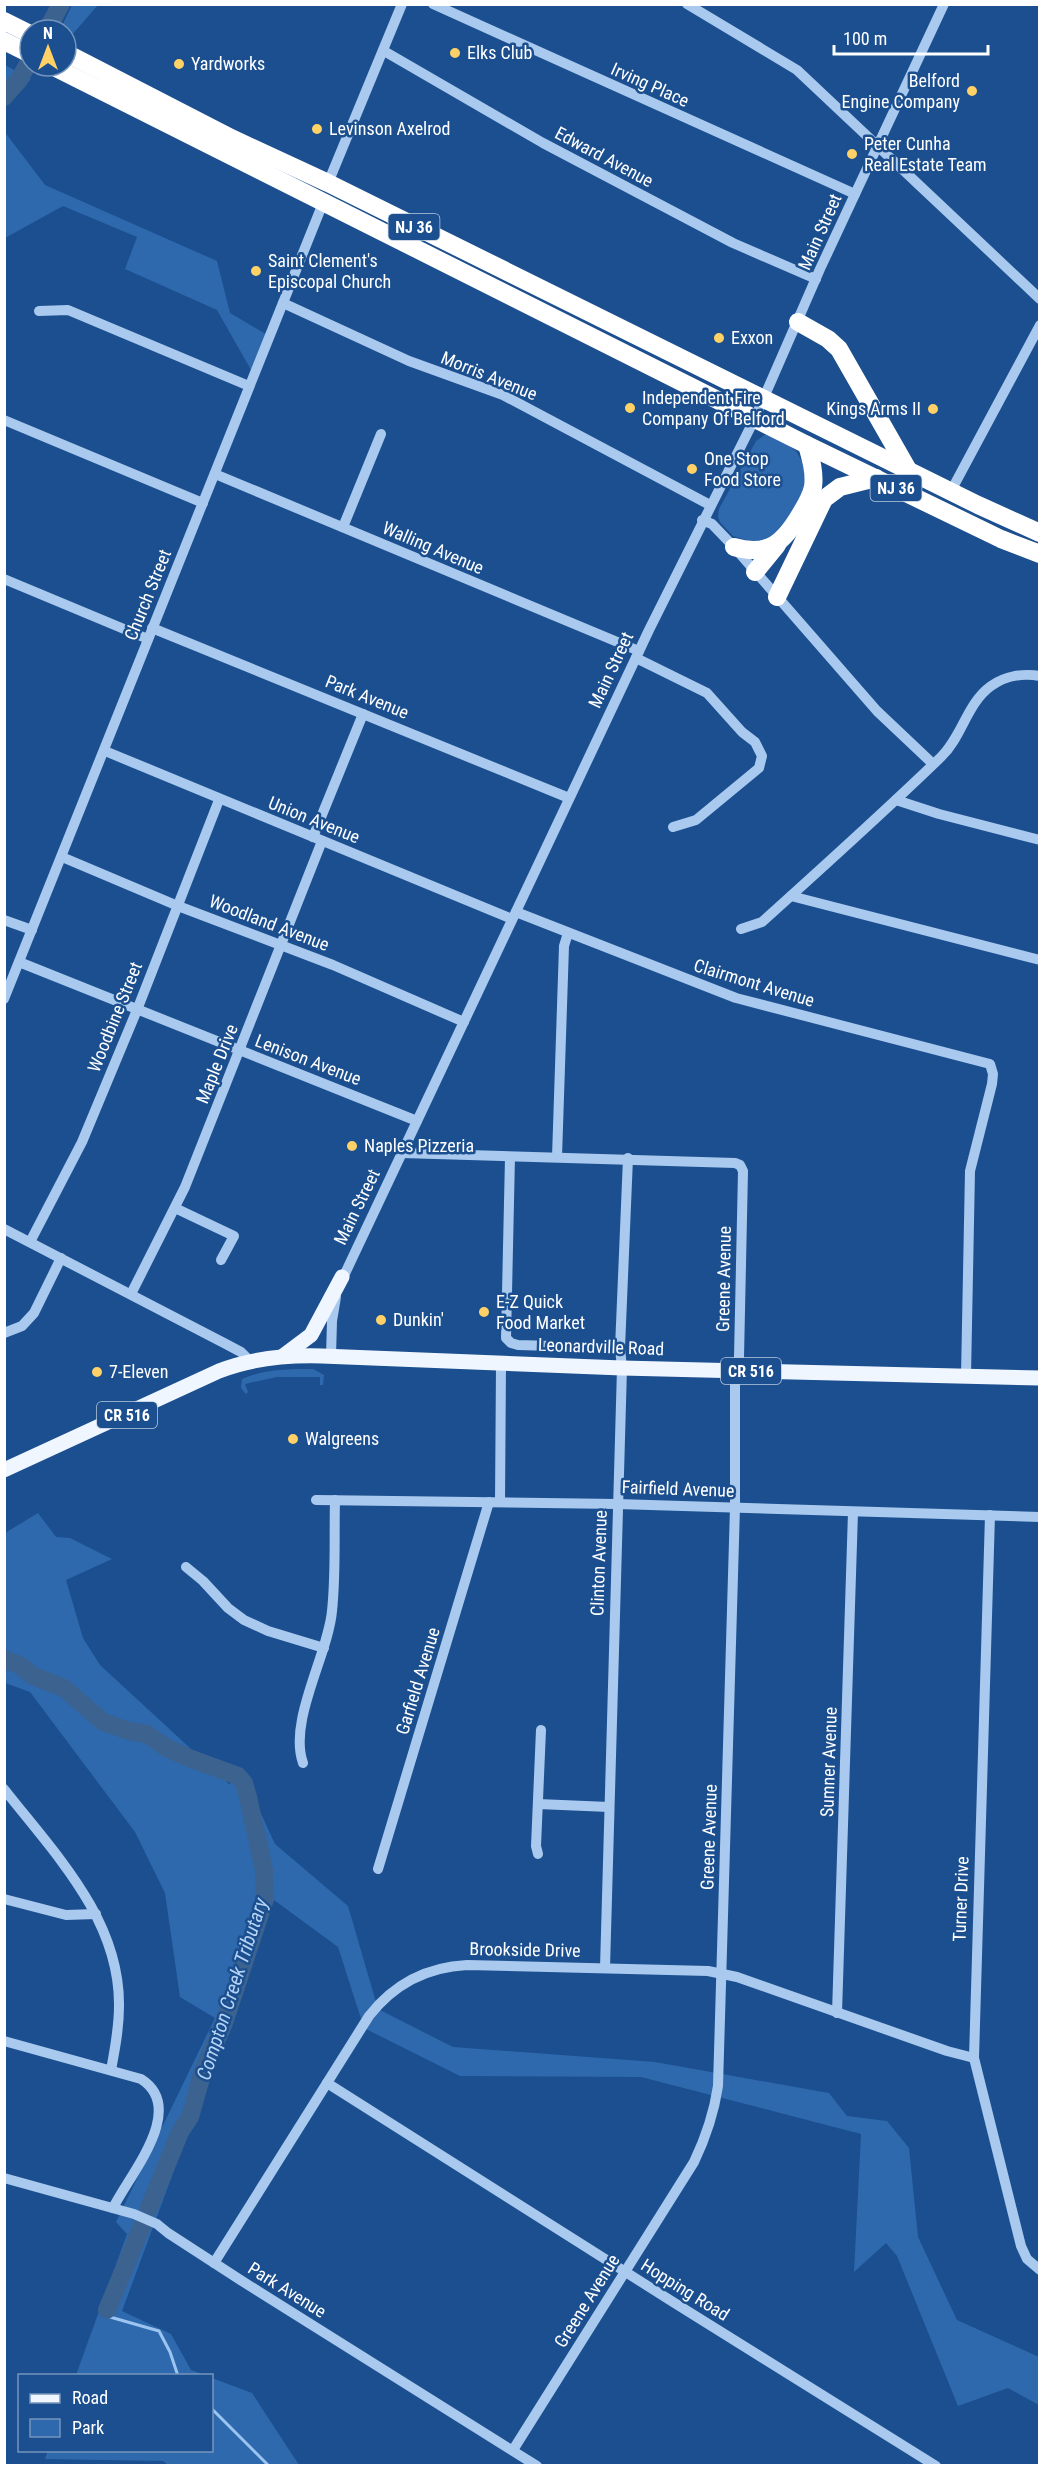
<svg xmlns="http://www.w3.org/2000/svg" width="1044" height="2470" font-family="'Roboto Condensed',sans-serif">
<style>
.green{fill:#2e69ad}
.lines{fill:none;stroke-linecap:round;stroke-linejoin:round}
.stream{stroke:#9cc4f0;stroke-width:3}
.river{stroke:#3c6290;stroke-width:18}
.minor{stroke:#a9c9ee;stroke-width:10}
.major{stroke:#f0f6ff;stroke-width:15}
.highway{stroke:#fff;stroke-width:18}
.poi-dot{fill:#ffd166;stroke:#1b4f8f;stroke-width:2}
.labels{text-anchor:middle;stroke-width:5;stroke-linejoin:round;paint-order:stroke}
.shield{fill:#1b4f8f;stroke:#bbcadd;stroke-width:1.5}
.shield-label{font-size:16px;font-weight:bold;fill:#fff}
.poi-label{font-size:18px;fill:#fff;stroke:#1b4f8f;text-anchor:start}
.street-label{font-size:18px;fill:#fff;stroke:#1b4f8f}
.water-label{font-size:20px;font-style:italic;fill:#b5d3f5;stroke:#1b4f8f}
</style>
<rect width="100%" height="100%" fill="#1b4f8f"/>
<g class="green">
<path d="M72,5h26l-27,31 -5,-2v-4h-6z"/>
<path d="M5,65l26,14 -26,28z"/>
<path d="M4,131l41,54 172,76 13,52 41,24 -16,40 -38,-67 -92,-41 12,-32 -74,-31 -58,32z"/>
<path d="M766,434l21,10 9,7 9,16 3,17 -25,45 -19,13 -15,-1 -16,-5 -13,-14 -2,-5 1,-8 37,-68z"/>
<path d="M313,1369l11,6 -1,10h-3v-8h-43l-32,7 3,8 -2,2 -5,-6 1,-9c22,-10 48,-10 71,-10z"/>
<path d="M38,1513l18,24 14,1 42,21 -46,21 17,58 17,27 129,119 15,-7 31,67 73,62 30,103 75,38 202,15 174,31 18,23 40,5 22,27 9,89 39,83 82,37v48l-31,-17 -50,18 -61,-150 -11,-13 -32,29 7,-138 -220,-57 -181,-1 -96,-48 -26,-81 -64,-47 -152,411 49,23 20,36 14,5h-129l51,-141 -11,-12 99,-204 -35,-21 -15,-104 -30,-61 -105,-140 -25,-9v-150z"/>
<path d="M212,2378l40,15 47,72 -130,1 -6,-5 -118,-2 3,-9h164z"/>
</g>
<g class="lines">
<g class="stream">
<path d="M107,2310l3,7 49,14 11,21 8,24"/>
<path d="M212,2409l57,57"/>
</g>
<g class="river">
<path d="M47,30l14,-26"/>
<path d="M4,97l15,-17 11,-20"/>
<path d="M4,1659l17,7 12,10 31,12 39,34 26,9 18,3 18,13 24,11 49,18 6,7 4,14 16,73 1,29 -41,124 -21,48 -13,46 -10,15 -31,76"/>
<path d="M107,2310l35,-84"/>
</g>
<g class="minor">
<path d="M433,4l422,190"/>
<path d="M687,4l110,66 243,229"/>
<path d="M384,51l159,92 190,100 83,36"/>
<path d="M328,183l74,-179"/>
<path d="M283,303l126,58 94,34 207,110"/>
<path d="M39,311l29,-1 181,76"/>
<path d="M4,420l199,83"/>
<path d="M215,474l424,177"/>
<path d="M951,491l89,-166"/>
<path d="M702,520l10,4 22,23 143,164 56,53"/>
<path d="M343,527l38,-93"/>
<path d="M4,579l144,60"/>
<path d="M152,628l417,170"/>
<path d="M636,658l71,35 35,39 13,10 7,14 -3,12 -63,52 -23,7"/>
<path d="M105,751l407,168"/>
<path d="M896,800l43,14 101,26"/>
<path d="M313,837l50,-123"/>
<path d="M62,857l116,49 155,59 131,57"/>
<path d="M791,896l249,64"/>
<path d="M516,912l220,86 254,66 3,10 -1,10 -22,87 -4,205"/>
<path d="M4,920l28,10"/>
<path d="M741,929l21,-7c60,-54 121,-109 179,-165 21,-20 26,-54 50,-71 14,-10 32,-13 49,-10"/>
<path d="M19,962l398,159"/>
<path d="M4,999l319,-796"/>
<path d="M402,1153l333,10 5,2 3,6 -4,186 -4,27v123l-17,579c-4,27 -12,51 -24,76l-181,288"/>
<path d="M510,1157l-4,181 5,5 7,2 102,3"/>
<path d="M557,1157l7,-211 4,-13"/>
<path d="M175,1208l59,28 -13,24"/>
<path d="M4,1229l220,114 17,9 9,9"/>
<path d="M30,1242l52,-100 55,-132 82,-210"/>
<path d="M341,1282l308,-652 106,-212 65,-149 124,-265"/>
<path d="M131,1294l54,-107 137,-346"/>
<path d="M4,1333l18,-7 12,-13 27,-55"/>
<path d="M331,1356l1,-35 4,-24"/>
<path d="M316,1500l301,4 423,13"/>
<path d="M500,1502l1,-138"/>
<path d="M990,1515l-16,543 47,188 6,13 13,11"/>
<path d="M186,1567l17,14 25,27 16,12 24,11 56,17"/>
<path d="M303,1763c-15,-42 25,-108 29,-152 4,-37 2,-75 3,-111"/>
<path d="M4,1789c50,64 116,130 115,217 0,22 -4,43 -8,64"/>
<path d="M538,1804l71,3"/>
<path d="M538,1854l-2,-8 5,-116"/>
<path d="M378,1869l111,-367"/>
<path d="M4,1899l62,16 30,-1"/>
<path d="M605,1968l17,-600 -2,-20 8,-190"/>
<path d="M837,2013l16,-501"/>
<path d="M4,2041l137,38c47,30 -12,96 -28,129"/>
<path d="M327,2083l346,219 263,164"/>
<path d="M4,2178l130,36 23,10 11,9 74,48 295,185"/>
<path d="M214,2263l155,-247c25,-32 58,-49 98,-51l241,6 29,6 210,74 27,7"/>
</g>
<g class="major">
<path d="M283,1356l28,-21 31,-58"/>
<path d="M4,1470l215,-99c33,-13 68,-16 103,-15l300,12 418,10"/>
</g>
<g class="highway">
<path d="M4,21l26,13"/>
<path d="M4,41l26,13"/>
<path d="M66,53l165,85 97,45 650,322 62,28"/>
<path d="M52,66l755,379 194,94 39,15"/>
<path d="M798,322l30,17 11,10 68,119"/>
<path d="M734,547c35,10 50,-5 67,-34 5,-8 10,-17 12,-26 2,-14 -2,-28 -6,-42"/>
<path d="M755,572l22,-27"/>
<path d="M777,597l47,-98 16,-12 36,-9"/>
</g>
</g>
<g class="poi-dot">
<circle cx="455" cy="53" r="6"/>
<circle cx="179" cy="64" r="6"/>
<circle cx="972" cy="91" r="6"/>
<circle cx="317" cy="129" r="6"/>
<circle cx="852" cy="154" r="6"/>
<circle cx="256" cy="271" r="6"/>
<circle cx="719" cy="338" r="6"/>
<circle cx="630" cy="408" r="6"/>
<circle cx="933" cy="409" r="6"/>
<circle cx="692" cy="469" r="6"/>
<circle cx="352" cy="1146" r="6"/>
<circle cx="484" cy="1312" r="6"/>
<circle cx="381" cy="1320" r="6"/>
<circle cx="97" cy="1372" r="6"/>
<circle cx="293" cy="1439" r="6"/>
</g>
<g class="labels">
<g class="shield">
<rect x="388.5" y="214" width="51" height="26" rx="4.5"/>
<rect x="870.5" y="475" width="51" height="26" rx="4.5"/>
<rect x="721" y="1358" width="60" height="26" rx="4.5"/>
<rect x="97" y="1402" width="60" height="26" rx="4.5"/>
</g>
<g class="shield-label">
<text x="414" y="233">NJ 36</text>
<text x="896" y="494">NJ 36</text>
<text x="751" y="1377">CR 516</text>
<text x="127" y="1421">CR 516</text>
</g>
<g class="poi-label">
<text x="467" y="59">Elks Club</text>
<text x="191" y="70">Yardworks</text>
<text x="960" y="87" text-anchor="end">Belford<tspan x="960" dy="21">Engine Company</tspan></text>
<text x="329" y="135">Levinson Axelrod</text>
<text x="864" y="150">Peter Cunha<tspan x="864" dy="21">Real Estate Team</tspan></text>
<text x="268" y="267">Saint Clement's<tspan x="268" dy="21">Episcopal Church</tspan></text>
<text x="731" y="344">Exxon</text>
<text x="642" y="404">Independent Fire<tspan x="642" dy="21">Company Of Belford</tspan></text>
<text x="921" y="415" text-anchor="end">Kings Arms II</text>
<text x="704" y="465">One Stop<tspan x="704" dy="21">Food Store</tspan></text>
<text x="364" y="1152">Naples Pizzeria</text>
<text x="496" y="1308">E-Z Quick<tspan x="496" dy="21">Food Market</tspan></text>
<text x="393" y="1326">Dunkin'</text>
<text x="109" y="1378">7-Eleven</text>
<text x="305" y="1445">Walgreens</text>
</g>
<g class="street-label">
<text transform="translate(650 85) rotate(24)" y="6">Irving Place</text>
<text transform="translate(604 157) rotate(28)" y="6">Edward Avenue</text>
<text transform="translate(820 232) rotate(-66)" y="6">Main Street</text>
<text transform="translate(489 376) rotate(22)" y="6">Morris Avenue</text>
<text transform="translate(433 548) rotate(23)" y="6">Walling Avenue</text>
<text transform="translate(148 595) rotate(-68)" y="6">Church Street</text>
<text transform="translate(611 670) rotate(-65)" y="6">Main Street</text>
<text transform="translate(367 697) rotate(22)" y="6">Park Avenue</text>
<text transform="translate(314 820) rotate(22)" y="6">Union Avenue</text>
<text transform="translate(269 923) rotate(21)" y="6">Woodland Avenue</text>
<text transform="translate(754 983) rotate(17)" y="6">Clairmont Avenue</text>
<text transform="translate(115 1017) rotate(-68)" y="6">Woodbine Street</text>
<text transform="translate(308 1060) rotate(21)" y="6">Lenison Avenue</text>
<text transform="translate(217 1064) rotate(-68)" y="6">Maple Drive</text>
<text transform="translate(357 1207) rotate(-64)" y="6">Main Street</text>
<text transform="translate(724 1279) rotate(-89)" y="6">Greene Avenue</text>
<text transform="translate(601 1347) rotate(2)" y="6">Leonardville Road</text>
<text transform="translate(678 1489) rotate(2)" y="6">Fairfield Avenue</text>
<text transform="translate(599 1563) rotate(-88)" y="6">Clinton Avenue</text>
<text transform="translate(418 1681) rotate(-73)" y="6">Garfield Avenue</text>
<text transform="translate(829 1762) rotate(-88)" y="6">Sumner Avenue</text>
<text transform="translate(709 1837) rotate(-88)" y="6">Greene Avenue</text>
<text transform="translate(961 1899) rotate(-88)" y="6">Turner Drive</text>
<text transform="translate(525 1950) rotate(1)" y="6">Brookside Drive</text>
<text transform="translate(287 2290) rotate(32)" y="6">Park Avenue</text>
<text transform="translate(685 2290) rotate(32)" y="6">Hopping Road</text>
<text transform="translate(587 2301) rotate(-58)" y="6">Greene Avenue</text>
</g>
<g class="water-label">
<text transform="translate(232 1989) rotate(-72)" y="7">Compton Creek Tributary</text>
</g>
</g>
<rect width="1044" height="2470" fill="none" stroke="#ffffff" stroke-width="12"/>
<rect x="18" y="2374" width="195" height="78" fill="#1b4f8f" stroke="#7695bc" stroke-width="1.5"/>
<rect x="30" y="2394" width="30" height="9" fill="#f0f6ff" stroke="#7695bc" stroke-width="1.5"/>
<text x="72" y="2404" font-size="18" fill="#ffffff">Road</text>
<rect x="30" y="2419" width="30" height="18" fill="#2e69ad" stroke="#7695bc" stroke-width="1.5"/>
<text x="72" y="2434" font-size="18" fill="#ffffff">Park</text>
<g transform="translate(48 48)"><circle r="28" fill="#1b4f8f" stroke="#7695bc" stroke-width="1.5"/>
<path d="M0-4.5L10 22L0 15L-10 22Z" fill="#ffd166"/>
<text y="-9" font-size="16" font-weight="bold" text-anchor="middle" fill="#ffffff">N</text>
</g>
<path d="M834 45v9h154v-9" fill="none" stroke="#ffffff" stroke-width="3"/>
<text x="843" y="45" font-size="18" fill="#ffffff" stroke="#1b4f8f" stroke-width="4.5" paint-order="stroke">100 m</text>
</svg>
